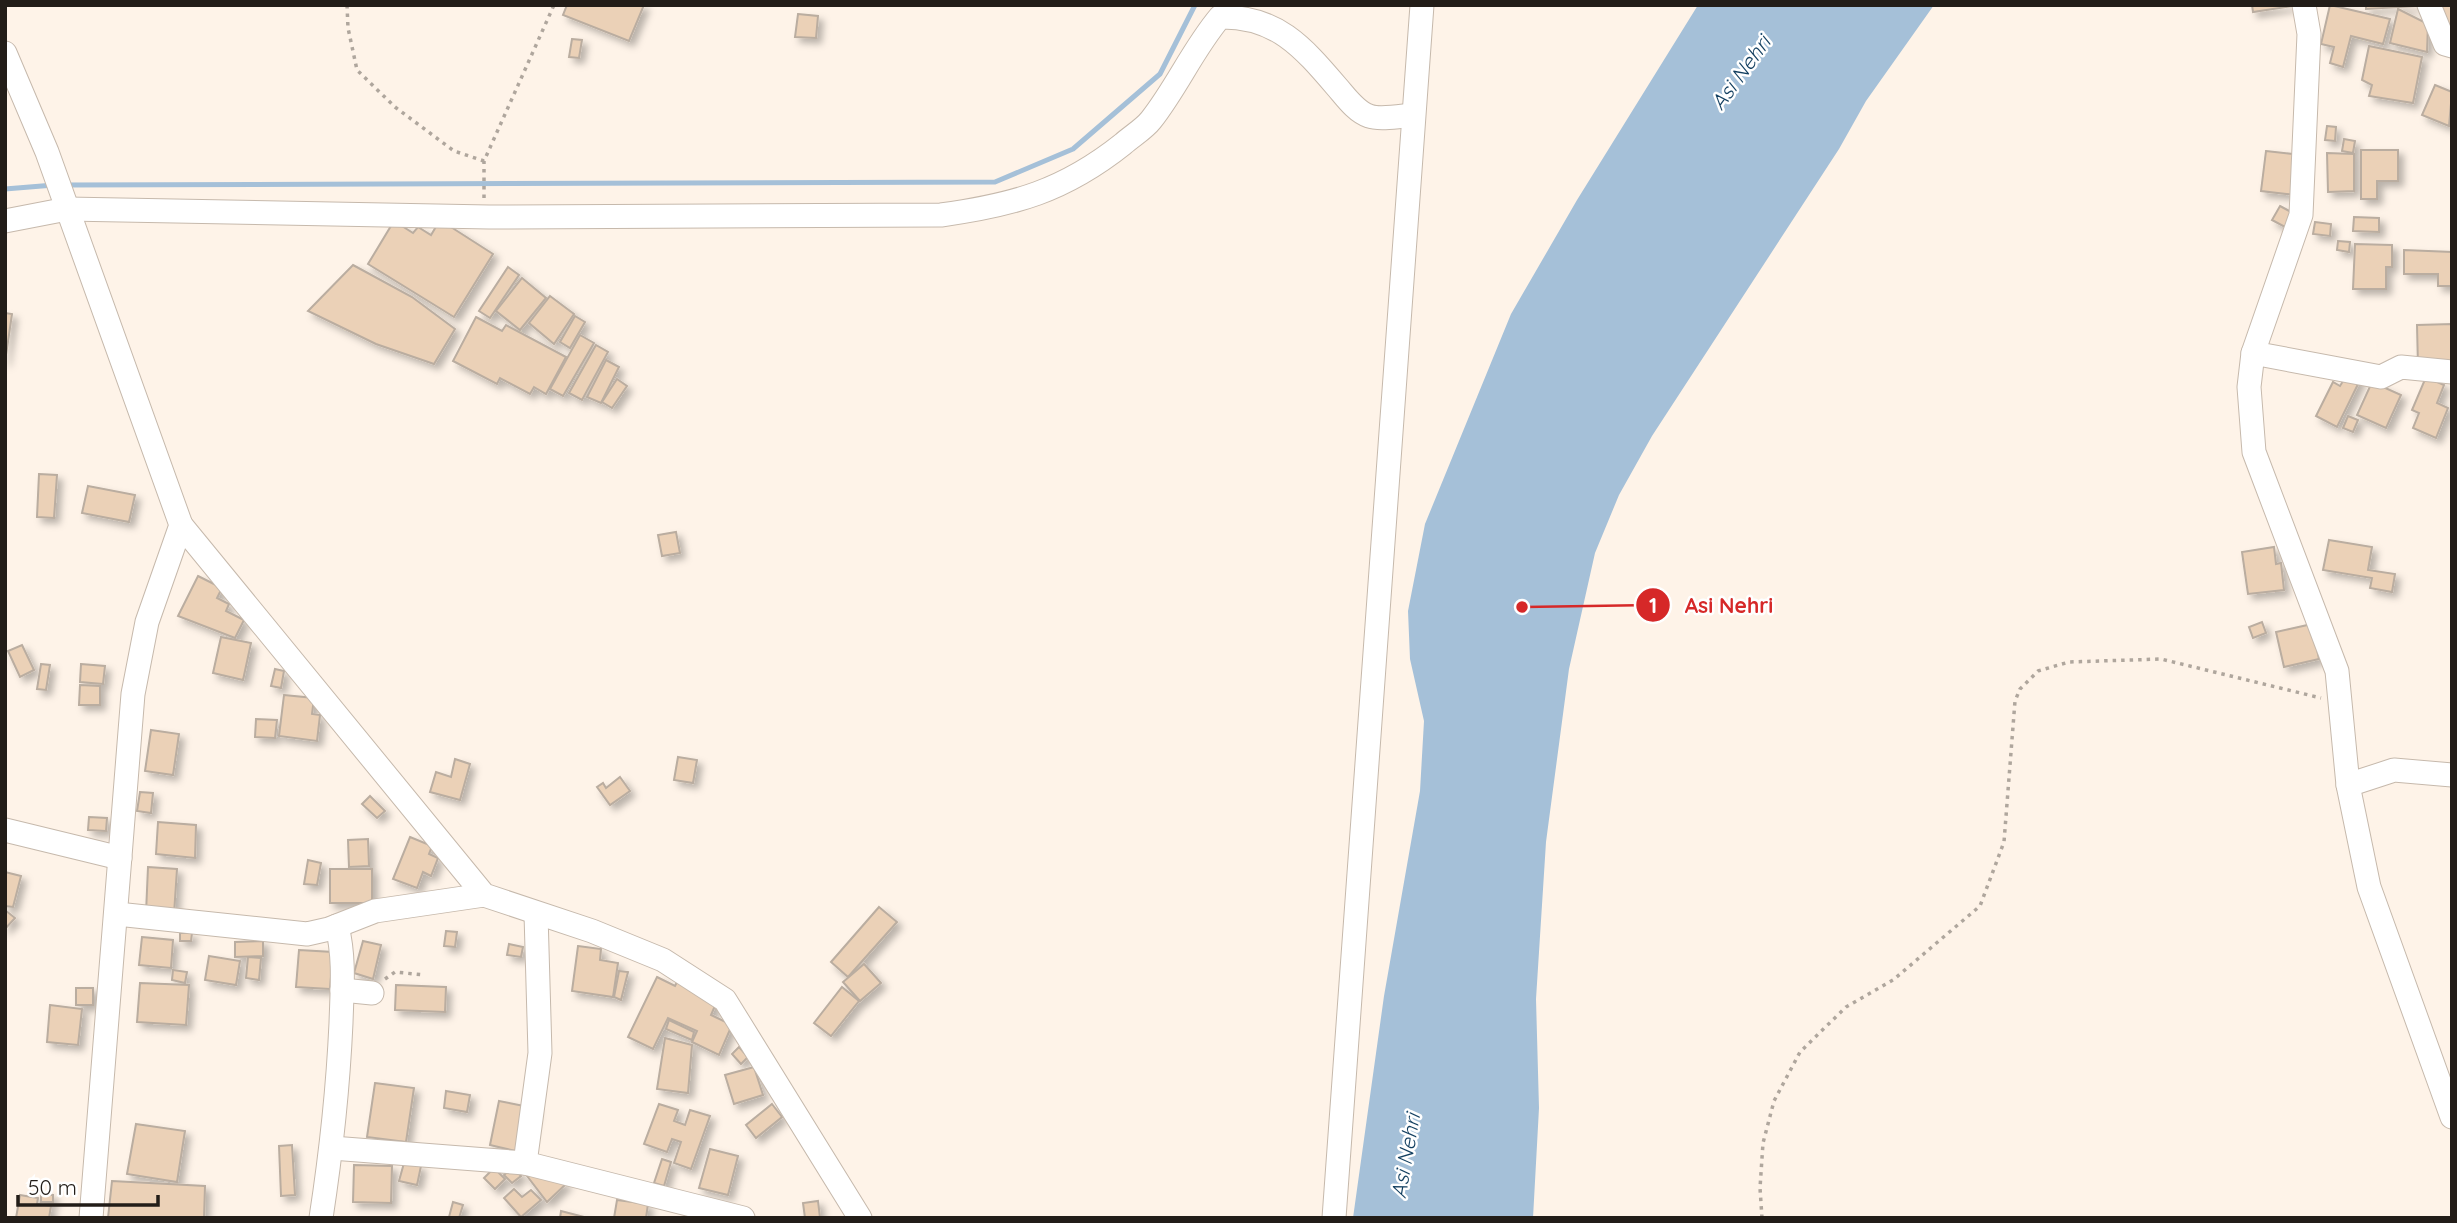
<svg xmlns="http://www.w3.org/2000/svg" width="2457" height="1223" font-family="Quicksand,sans-serif">
<style>
.water{fill:#a5c0d8}
.lines{fill:none;stroke-linecap:round;stroke-linejoin:round}
.stream{stroke:#a5c0d8;stroke-width:5}
.building{fill:#ebd1b7;stroke:#baada0;stroke-width:2;filter:url(#shadow)}
.minor-casing{stroke:#c6b9ac;stroke-width:25}
.path{stroke:#afa69d;stroke-width:3.5;stroke-dasharray:3.5 5;stroke-linecap:butt}
.minor{stroke:#fff;stroke-width:23}
.labels{text-anchor:middle;stroke-width:5;stroke-linejoin:round;paint-order:stroke}
.water-label{font-size:21px;font-style:italic;fill:#113e5f;stroke:#fff}
.leader{fill:none;stroke:#d62828;stroke-width:2.5}
.callout-dot{fill:#d62828;stroke:#fff;stroke-width:2.5}
.mark-label{font-size:21px;text-anchor:middle;font-weight:bold;fill:#fff}
.callout-label{font-size:21px;text-anchor:middle;font-weight:bold;fill:#d62828;stroke:#fff;stroke-width:5;stroke-linejoin:round;paint-order:stroke}
</style>
<defs>
<filter id="shadow"><feDropShadow dx="5" dy="5" stdDeviation="3.5" flood-color="#0004"/></filter>
</defs>
<rect width="100%" height="100%" fill="#fef3e8"/>
<path class="water" d="M1698,5h236l-68,96 -27,48 -187,287 -33,59 -24,58 -26,116 -23,173 -10,157 3,109 -6,110h-180l31,-222 36,-205 4,-70 -14,-62 -2,-48 17,-87 86,-210 66,-114z"/>
<g class="lines">
<g class="stream">
<path d="M64,185l931,-3 78,-33 87,-75 35,-69"/>
<path d="M5,189l49,-4"/>
</g>
</g>
<g class="building">
<path d="M567,5h77l-15,36 -66,-26z"/>
<path d="M2252,5h41v1l-40,6z"/>
<path d="M2330,5l60,14 -7,25 -32,-8 -8,31 -13,-4 4,-16 -13,-3z"/>
<path d="M2366,5h52l1,1 -53,3z"/>
<path d="M2438,5h14v35z"/>
<path d="M2398,9l30,15 -1,28 -37,-9z"/>
<path d="M798,14l20,2 -2,22 -21,-1z"/>
<path d="M572,39l10,1 -3,18 -10,-1z"/>
<path d="M2369,46l53,11 -9,46 -44,-7 3,-11 -10,-5z"/>
<path d="M2435,85l17,7 -3,34 -27,-11z"/>
<path d="M2327,126l9,1 -1,14 -10,-1z"/>
<path d="M2344,139l11,2 -2,12 -11,-2z"/>
<path d="M2361,150h37v31h-21v18h-16z"/>
<path d="M2266,151l35,4 -5,40 -35,-4z"/>
<path d="M2327,153l27,1v37l-26,1z"/>
<path d="M2280,206l13,7 -8,14 -13,-7z"/>
<path d="M2354,217l25,1v14l-26,-1z"/>
<path d="M440,220l53,34 -39,63 -86,-53 26,-43 19,12 5,-6 13,8z"/>
<path d="M2315,222l16,2 -1,12 -17,-2z"/>
<path d="M2338,241l12,1 -1,10 -12,-2z"/>
<path d="M2355,244l37,1v22h-6v22h-33z"/>
<path d="M2404,250l48,2v34h-14v-12h-34z"/>
<path d="M353,265l59,32 43,32 -21,35 -58,-20 -68,-33z"/>
<path d="M508,267l11,8 -29,43 -11,-7z"/>
<path d="M522,278l24,20 -26,32 -24,-19z"/>
<path d="M550,296l24,18 -20,30 -25,-21z"/>
<path d="M5,313l7,1 -7,48z"/>
<path d="M575,316l10,6 -15,26 -10,-6z"/>
<path d="M476,317l26,14 4,-6 60,32 -20,37 -12,-7 -4,7 -30,-16 -3,6 -44,-23z"/>
<path d="M2452,324v42l-34,1 -1,-42z"/>
<path d="M580,335l14,8 -31,53 -13,-7z"/>
<path d="M596,345l12,7 -26,48 -13,-7z"/>
<path d="M606,360l13,7 -18,36 -14,-6z"/>
<path d="M2348,373l13,5 -24,49 -21,-11 17,-34 7,4z"/>
<path d="M2426,377l18,8 -7,18 11,5 -12,30 -23,-10 6,-15 -7,-3z"/>
<path d="M617,379l10,7 -15,22 -10,-6z"/>
<path d="M2372,382l29,13 -15,33 -29,-13z"/>
<path d="M2348,416l10,4 -5,12 -10,-4z"/>
<path d="M39,474l18,1 -3,43 -17,-1z"/>
<path d="M88,486l47,9 -6,27 -47,-9z"/>
<path d="M676,532l4,21 -18,3 -4,-21z"/>
<path d="M2329,540l43,7 -4,23 27,4 -3,18 -22,-4 2,-10 -49,-8z"/>
<path d="M2274,547l2,17 5,-1 3,27 -36,4 -6,-42z"/>
<path d="M198,576l24,12 -5,10 12,6 -3,7 18,9 -9,18 -57,-22z"/>
<path d="M2262,622l4,11 -13,5 -4,-11z"/>
<path d="M2312,624l7,35 -35,8 -8,-35z"/>
<path d="M221,637l30,6 -8,37 -30,-7z"/>
<path d="M22,645l12,25 -14,7 -12,-26z"/>
<path d="M41,664l9,1 -4,25 -9,-1z"/>
<path d="M81,664l24,2 -2,18 -23,-2z"/>
<path d="M275,669l9,2 -3,17 -10,-2z"/>
<path d="M80,685l20,1v19h-21z"/>
<path d="M284,695l30,3 -2,16 8,1 -3,26 -38,-5z"/>
<path d="M256,719l21,1 -2,18 -20,-1z"/>
<path d="M151,730l28,4 -6,41 -28,-4z"/>
<path d="M678,757l19,3 -4,23 -19,-3z"/>
<path d="M455,759l15,5 -10,36 -30,-8 6,-20 15,5z"/>
<path d="M620,777l10,14 -20,14 -13,-18 6,-4 3,5z"/>
<path d="M140,792l13,1 -2,20 -14,-2z"/>
<path d="M370,796l15,15 -8,7 -15,-14z"/>
<path d="M89,817l18,1 -1,13 -18,-1z"/>
<path d="M158,822l38,3 -1,33 -39,-4z"/>
<path d="M410,837l22,9 -3,8 9,4 -7,18 -8,-4 -6,16 -24,-9z"/>
<path d="M368,839l1,27 -20,1 -1,-27z"/>
<path d="M308,860l13,3 -4,22 -13,-1z"/>
<path d="M148,867l29,2 -3,45 -28,-1z"/>
<rect x="330" y="869" width="42" height="34"/>
<path d="M5,872l16,4 -8,31 -8,-1z"/>
<path d="M879,907l18,15 -49,55 -17,-15z"/>
<path d="M5,910l10,8 -10,11z"/>
<path d="M446,931l11,1 -2,15 -11,-1z"/>
<path d="M180,933h12l-1,8h-11z"/>
<path d="M142,937l31,3 -2,28 -32,-3z"/>
<path d="M263,941v15l-28,1v-15z"/>
<path d="M363,941l18,4 -8,34 -19,-6z"/>
<path d="M509,944l14,3 -2,10 -14,-2z"/>
<path d="M578,946l23,3 -1,11 18,3 -5,34 -41,-6z"/>
<path d="M299,950l34,2 -3,37 -34,-2z"/>
<path d="M209,956l31,5 -4,24 -31,-5z"/>
<path d="M248,957l13,1 -2,22 -13,-2z"/>
<path d="M864,964l17,19 -21,18 -17,-19z"/>
<path d="M173,970l14,2 -2,11 -13,-3z"/>
<path d="M619,971l9,1 -7,28 -7,-3z"/>
<path d="M657,977l18,9 2,-4 40,19 -6,14 21,10 -13,30 -27,-13 5,-11 -29,-13 -15,31 -25,-12z"/>
<path d="M140,983l49,2 -3,40 -49,-3z"/>
<path d="M396,985l50,2 -1,25 -50,-2z"/>
<path d="M842,987l17,14 -28,35 -17,-13z"/>
<rect x="76" y="988" width="17" height="17"/>
<path d="M50,1005l32,4 -4,36 -31,-3z"/>
<path d="M669,1020l25,12 -2,8 -26,-11z"/>
<path d="M665,1038l27,7 -4,48 -31,-4z"/>
<path d="M739,1047l9,10 -7,7 -9,-10z"/>
<path d="M754,1067l9,28 -29,9 -9,-29z"/>
<path d="M375,1083l39,5 -8,54 -39,-5z"/>
<path d="M446,1091l24,4 -3,17 -23,-4z"/>
<path d="M499,1101l35,7 -10,45 -34,-8z"/>
<path d="M659,1104l19,6 -4,11 11,4 5,-15 20,6 -19,53 -17,-6 7,-21 -9,-3 -5,13 -23,-8z"/>
<path d="M772,1104l10,13 -26,21 -10,-13z"/>
<path d="M136,1124l49,7 -8,51 -50,-8z"/>
<path d="M292,1145l3,50 -14,1 -2,-50z"/>
<path d="M710,1149l28,7 -10,39 -29,-7z"/>
<path d="M662,1159l9,3 -7,24 -10,-3z"/>
<path d="M404,1163l17,3 -4,19 -18,-4z"/>
<path d="M354,1165l38,1 -1,37 -38,-1z"/>
<path d="M513,1167l8,9 -9,7 -8,-8z"/>
<path d="M494,1168l11,11 -10,10 -11,-11z"/>
<path d="M524,1172l43,11 -20,19z"/>
<path d="M112,1181l93,5 -1,32h-96z"/>
<path d="M514,1189l8,8 9,-7 10,10 -20,17 -17,-19z"/>
<path d="M41,1194l12,1v7h-12z"/>
<path d="M20,1195l18,3 -1,6 14,2 -2,12h-33z"/>
<path d="M617,1200l31,4 -2,14h-32z"/>
<path d="M818,1201l2,17h-15l-2,-15z"/>
<path d="M453,1202l10,3 -4,13 -10,-1z"/>
<path d="M561,1211l27,7h-28z"/>
</g>
<g class="lines">
<g class="minor-casing">
<g id="minor">
<path d="M2304,5l5,29 -8,181 -48,138 -4,34 5,65 83,219 11,114 21,102 83,230"/>
<path d="M2429,5l16,39 7,2"/>
<path d="M5,53l42,99 134,373 -34,97 -14,72 -42,524"/>
<path d="M5,221l62,-12 422,8 452,-2c73,-10 123,-24 182,-71 9,-8 21,-15 28,-24 26,-33 42,-71 69,-103 56,-1 82,29 117,70 8,9 19,25 32,29 11,4 32,0 44,-1"/>
<path d="M2253,353l128,24 20,-10 51,5"/>
<path d="M181,525l303,370 108,36 71,29 62,40 135,218"/>
<path d="M2348,785l46,-15 58,5"/>
<path d="M5,830l115,28"/>
<path d="M117,914l190,20 22,-5 46,-18 109,-16"/>
<path d="M342,990l30,3"/>
<path d="M332,1148l193,15 218,55"/>
<path d="M525,1163l15,-110 -4,-139"/>
<path d="M321,1218c10,-65 17,-129 20,-195 1,-34 4,-64 -4,-97"/>
<path d="M1334,1218l88,-1213"/>
</g>
</g>
<g class="path">
<path d="M347,5l1,23 9,42 38,37 59,44 30,10"/>
<path d="M484,198v-37l70,-156"/>
<path d="M385,979l10,-7 29,3"/>
<path d="M1762,1218l-2,-30 3,-45 11,-42 26,-49 46,-45 47,-27 87,-74 24,-64 11,-141 5,-12 18,-18 31,-9 92,-3 160,39"/>
</g>
<use href="#minor" class="minor"/>
</g>
<g class="labels">
<g class="water-label">
<text transform="translate(1741 73) rotate(-54)" y="7">Asi Nehri</text>
<text transform="translate(1406 1156) rotate(-80)" y="7">Asi Nehri</text>
</g>
</g>
<path class="leader" d="M1522 607L1653 605"/>
<g class="callout-dot">
<circle cx="1522" cy="607" r="7"/>
<circle cx="1653" cy="605" r="18"/>
</g>
<g class="mark-label">
<text x="1653" y="613">1</text>
</g>
<g class="callout-label">
<text x="1729" y="613">Asi Nehri</text>
</g>
<rect width="2457" height="1223" fill="none" stroke="#221d18" stroke-width="14"/>
<path d="M18 1195v10h140v-10" fill="none" stroke="#221d18" stroke-width="3.5"/>
<text x="28" y="1195" font-size="21" fill="#221d18" stroke="#ffffff" stroke-width="5" paint-order="stroke">50 m</text>
</svg>
